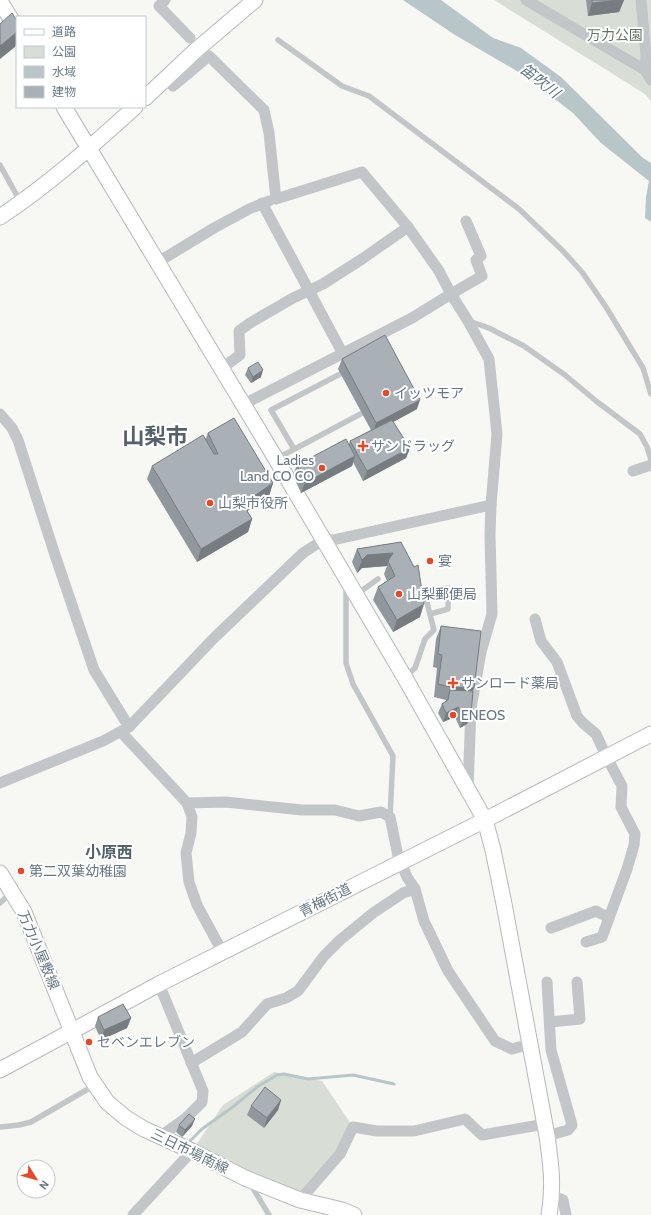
<svg xmlns="http://www.w3.org/2000/svg" width="651" height="1215" font-family="Cabin,'Noto Sans JP',sans-serif">
<style>
.green{fill:#d8ded5}
.water{fill:#b8c6c9}
.lines{fill:none;stroke-linecap:round;stroke-linejoin:round}
.stream{stroke:#b8c6c9;stroke-width:3}
.secondary-casing{stroke:#b4babe;stroke-width:17}
.lane{stroke:#c2c6c9;stroke-width:5.5}
.street{stroke:#c2c6c9;stroke-width:11}
.secondary{stroke:#fff;stroke-width:15}
.wall{fill:#91989d}
.shaded-wall{fill:#767c80}
.building{fill:#a9b1b7;stroke:#767c80}
.poi-dot{fill:#e44a27;stroke:#fff;stroke-width:1.5}
.labels{text-anchor:middle;stroke-width:4;stroke-linejoin:round;paint-order:stroke}
.park-label{font-size:14px;fill:#667761;stroke:#fff}
.poi-label{font-size:14px;fill:#667885;stroke:#fff;text-anchor:start}
.street-label{font-size:14px;fill:#667885;stroke:#fff}
.water-label{font-size:15px;font-style:italic;fill:#627a81;stroke:#fff}
.quarter-label{font-size:16px;font-weight:bold;fill:#54616a;stroke:#fff}
.town-label{font-size:22px;font-weight:bold;fill:#54616a;stroke:#fff}
</style>
<rect width="100%" height="100%" fill="#f7f7f4"/>
<g class="green">
<path d="M494,0h157v101l-6,-7z"/>
<path d="M274,1072l48,9 31,46 -53,73 -108,-49 31,-46z"/>
</g>
<path class="water" d="M403,0h38l52,38 28,10 40,29 82,81 8,5v59l-6,-4 1,-21 3,-16 -48,-38 -28,-30 -51,-39 -67,-39z"/>
<g class="lines">
<path class="stream" d="M187,1144l15,-15 32,-23 23,-19 20,-12 7,-1 24,5 45,-4 41,9"/>
<g class="secondary-casing">
<g id="secondary">
<path d="M0,1l17,28"/>
<path d="M145,98l50,-47 60,-51"/>
<path d="M64,107l212,352 129,219 80,142 8,30 11,54 43,232c4,28 7,51 2,79"/>
<path d="M0,217c48,-32 92,-71 135,-110"/>
<path d="M0,873l24,39 66,165 17,25 19,16 18,11 48,22 53,27 55,22 42,10 12,5"/>
<path d="M0,1070l159,-86 326,-164 166,-86"/>
</g>
</g>
<g class="lane">
<path d="M278,40l64,46 27,10 150,113 44,42 19,21 24,35 37,61 8,26"/>
<path d="M0,165l20,36"/>
<path d="M469,321l20,7 35,18 41,29 31,26 44,33 7,13 4,13"/>
<path d="M294,449l-23,-39 75,-39"/>
<path d="M276,459l92,-49"/>
<path d="M346,586v77l7,21 40,72 -3,61"/>
<path d="M357,594l21,-15"/>
<path d="M406,676l9,-8 10,-29 9,-9 -9,-35 23,-7v21l-18,5"/>
<path d="M0,903l11,-10"/>
<path d="M0,1127l19,-2 12,-3 64,-37"/>
<path d="M251,1185l18,30"/>
</g>
<g class="street">
<path d="M165,0l-6,6 31,32"/>
<path d="M526,0l119,70 6,10"/>
<path d="M641,0l5,55 -1,15"/>
<path d="M166,79l7,7 36,-30 55,54 5,23 7,66 86,-27 46,55 31,44 12,23 17,27 21,38 8,75 -6,71 -1,30 2,79 -11,38 -10,56 -3,81"/>
<path d="M262,203l81,151"/>
<path d="M158,262l56,-34 35,-19 20,-8"/>
<path d="M222,368l18,-13 -1,-24 11,-8 43,-25 30,-14 39,-25 46,-32"/>
<path d="M244,404l168,-86 39,-24 31,-18 -6,-16 5,-4 -15,-35"/>
<path d="M0,414l12,14 6,12 37,115 39,115 35,57"/>
<path d="M633,471l18,-6"/>
<path d="M535,619l6,22 16,21 20,54 6,7 13,11 10,22 16,30 -1,21 14,27 -1,11 -7,24 -25,68 -16,5"/>
<path d="M121,732l66,71 5,14 -1,16 -5,20 3,29 8,23 26,48"/>
<path d="M0,783l103,-42 26,-14 85,-89 89,-85 20,-13h10l158,-35"/>
<path d="M187,803l39,-1 76,8h33l24,6 22,-4 9,5 8,39 9,21 8,12 9,32 24,50 47,70 17,8 18,-5"/>
<path d="M551,928l45,-17 13,7"/>
<path d="M159,984l44,107 -1,11 -16,16 -25,18"/>
<path d="M550,1022l30,-3 -3,-37"/>
<path d="M191,1063l51,-31 25,-28 19,-6 12,-7 26,-35 16,-16 33,-27 30,-20 12,-4"/>
<path d="M547,1136l21,-6 4,-5 -21,-75 -4,-68"/>
<path d="M552,1196l11,4 3,15"/>
<path d="M300,1200l40,-46 13,-27 24,4h37l51,-12 17,16 63,-11"/>
<path d="M133,1215l59,-64"/>
</g>
<use href="#secondary" class="secondary"/>
</g>
<g class="wall">
<path d="M586,0h38l-5,12 -31,4z"/>
<path d="M342,359l75,50 -24,13 17,26 -4,10 -43,23 -10,-19 -1,4 -51,27 -8,-18 4,-10 52,-21 1,-3 21,-11 -33,-61z"/>
<path d="M248,368l13,9 -10,6 -6,-8z"/>
<path d="M208,433l65,50 -4,13 -22,15 5,8 -4,13 -51,30 -50,-83 5,-13 53,-26z"/>
<path d="M401,542l19,75 -27,15 -20,-32 5,-13 9,-6 -3,-7 3,-8 -25,2 -5,5 -5,-11 5,-13z"/>
<path d="M441,626l32,65 -2,23 -4,10 -7,4 -5,-11 -12,5 -5,-9 4,-9 4,-3v-1l-12,-3 3,-29 -4,-1 3,-28z"/>
<path d="M98,1017l33,1 -4,10 -26,12 -6,-14z"/>
<path d="M281,1100l-3,10 -14,18 -17,-13 4,-9z"/>
<path d="M179,1125l13,1 -10,11 -6,-5z"/>
</g>
<g class="shaded-wall">
<path d="M620,0h4l-5,12 -31,4 4,-13z"/>
<path d="M17,32v10l-2,5 -15,12v-13z"/>
<path d="M263,370l-2,7 -10,6 2,-6z"/>
<path d="M420,400l-3,9 -44,24 3,-10z"/>
<path d="M410,448l-4,10 -43,23 4,-10z"/>
<path d="M355,456l-3,10 -51,27 4,-10z"/>
<path d="M273,483l-4,13 -26,18 4,-13z"/>
<path d="M245,498l-5,12 1,-9z"/>
<path d="M252,519l-4,13 -51,30 4,-13z"/>
<path d="M393,553l-5,8 -1,5 -25,2 -5,5 5,-13 5,-5z"/>
<path d="M424,604l-4,13 -27,15 4,-12z"/>
<path d="M451,687l23,1 -5,12 -19,-10 -4,10z"/>
<path d="M458,707l-3,10 -12,5 3,-9z"/>
<path d="M471,714l-4,10 -7,4 4,-10z"/>
<path d="M131,1018l-4,10 -26,12 3,-10z"/>
<path d="M281,1100l-3,10 -14,18 3,-10z"/>
<path d="M195,1119l-3,7 -10,11 3,-7z"/>
</g>
<g class="building">
<path d="M592,0h28l-28,3z"/>
<path d="M12,13l5,8v11l-17,14v-22z"/>
<path d="M385,335l35,65 -44,23 -34,-64z"/>
<path d="M258,362l5,8 -10,7 -5,-9z"/>
<path d="M234,418l39,65 -26,18 -2,-3 -4,3 11,18 -51,30 -49,-83 51,-31 11,19h4l-10,-21z"/>
<path d="M392,420l18,28 -43,23 -17,-30z"/>
<path d="M346,439l9,17 -50,27 -8,-18z"/>
<path d="M401,542l13,25 4,-2 6,39 -27,16 -19,-33 17,-11 -7,-15 5,-8 -26,2 -5,5 -5,-11z"/>
<path d="M441,626l40,5 -7,57 -23,-1 -13,-3 4,-29 -4,-1z"/>
<path d="M450,690l23,1 -2,23 -7,4 -6,-11 -12,6 -4,-9 6,-4z"/>
<path d="M123,1004l8,14 -27,12 -6,-13z"/>
<path d="M265,1087l16,13 -14,18 -16,-12z"/>
<path d="M189,1114l6,5 -10,11 -6,-5z"/>
</g>
<g class="poi-dot">
<circle cx="386" cy="393" r="4"/>
<path d="M361 440h4v4h4v4h-4v4h-4v-4h-4v-4h4z"/>
<circle cx="322" cy="468" r="4"/>
<circle cx="210" cy="503" r="4"/>
<circle cx="430" cy="561" r="4"/>
<circle cx="399" cy="594" r="4"/>
<path d="M451 677h4v4h4v4h-4v4h-4v-4h-4v-4h4z"/>
<circle cx="453" cy="715" r="4"/>
<circle cx="21" cy="871" r="4"/>
<circle cx="89" cy="1042" r="4"/>
</g>
<g class="labels">
<g class="park-label">
<text x="615" y="40">万力公園</text>
</g>
<g class="poi-label">
<text x="394" y="398">イッツモア</text>
<text x="371" y="451">サンドラッグ</text>
<text x="314" y="465" text-anchor="end">Ladies<tspan x="314" dy="16">Land CO CO</tspan></text>
<text x="218" y="508">山梨市役所</text>
<text x="438" y="566">宴</text>
<text x="407" y="599">山梨郵便局</text>
<text x="461" y="688">サンロード薬局</text>
<text x="461" y="720">ENEOS</text>
<text x="29" y="876">第二双葉幼稚園</text>
<text x="97" y="1047">セベンエレブン</text>
</g>
<g class="street-label">
<text transform="translate(325 900) rotate(-27)" y="5">青梅街道</text>
<text transform="translate(39 950) rotate(67)" y="5">万力小屋敷線</text>
<text transform="translate(190 1151) rotate(26)" y="5">三日市場南線</text>
</g>
<g class="water-label">
<text transform="translate(540 81) rotate(38)" y="5">笛吹川</text>
</g>
<g class="quarter-label">
<text x="109" y="858">小原西</text>
</g>
<g class="town-label">
<text x="155" y="444">山梨市</text>
</g>
</g>
<rect x="16" y="16" width="130" height="92" fill="#ffffff" stroke="#c2c9ce"/>
<rect x="24" y="29" width="20" height="6" fill="#ffffff" stroke="#c2c9ce"/>
<text x="52" y="36" font-size="12" fill="#667885">道路</text>
<rect x="24" y="46" width="20" height="12" fill="#d8ded5" stroke="#c2c9ce"/>
<text x="52" y="56" font-size="12" fill="#667885">公園</text>
<rect x="24" y="66" width="20" height="12" fill="#b8c6c9" stroke="#c2c9ce"/>
<text x="52" y="76" font-size="12" fill="#667885">水域</text>
<rect x="24" y="86" width="20" height="12" fill="#a9b1b7" stroke="#c2c9ce"/>
<text x="52" y="96" font-size="12" fill="#667885">建物</text>
<g transform="translate(36 1179) rotate(127)"><circle r="19" fill="#ffffff" stroke="#c2c9ce"/>
<path d="M0-3L7 15L0 10L-7 15Z" fill="#e44a27"/>
<text y="-6" font-size="11" font-weight="bold" text-anchor="middle" fill="#667885">N</text>
</g>
</svg>
